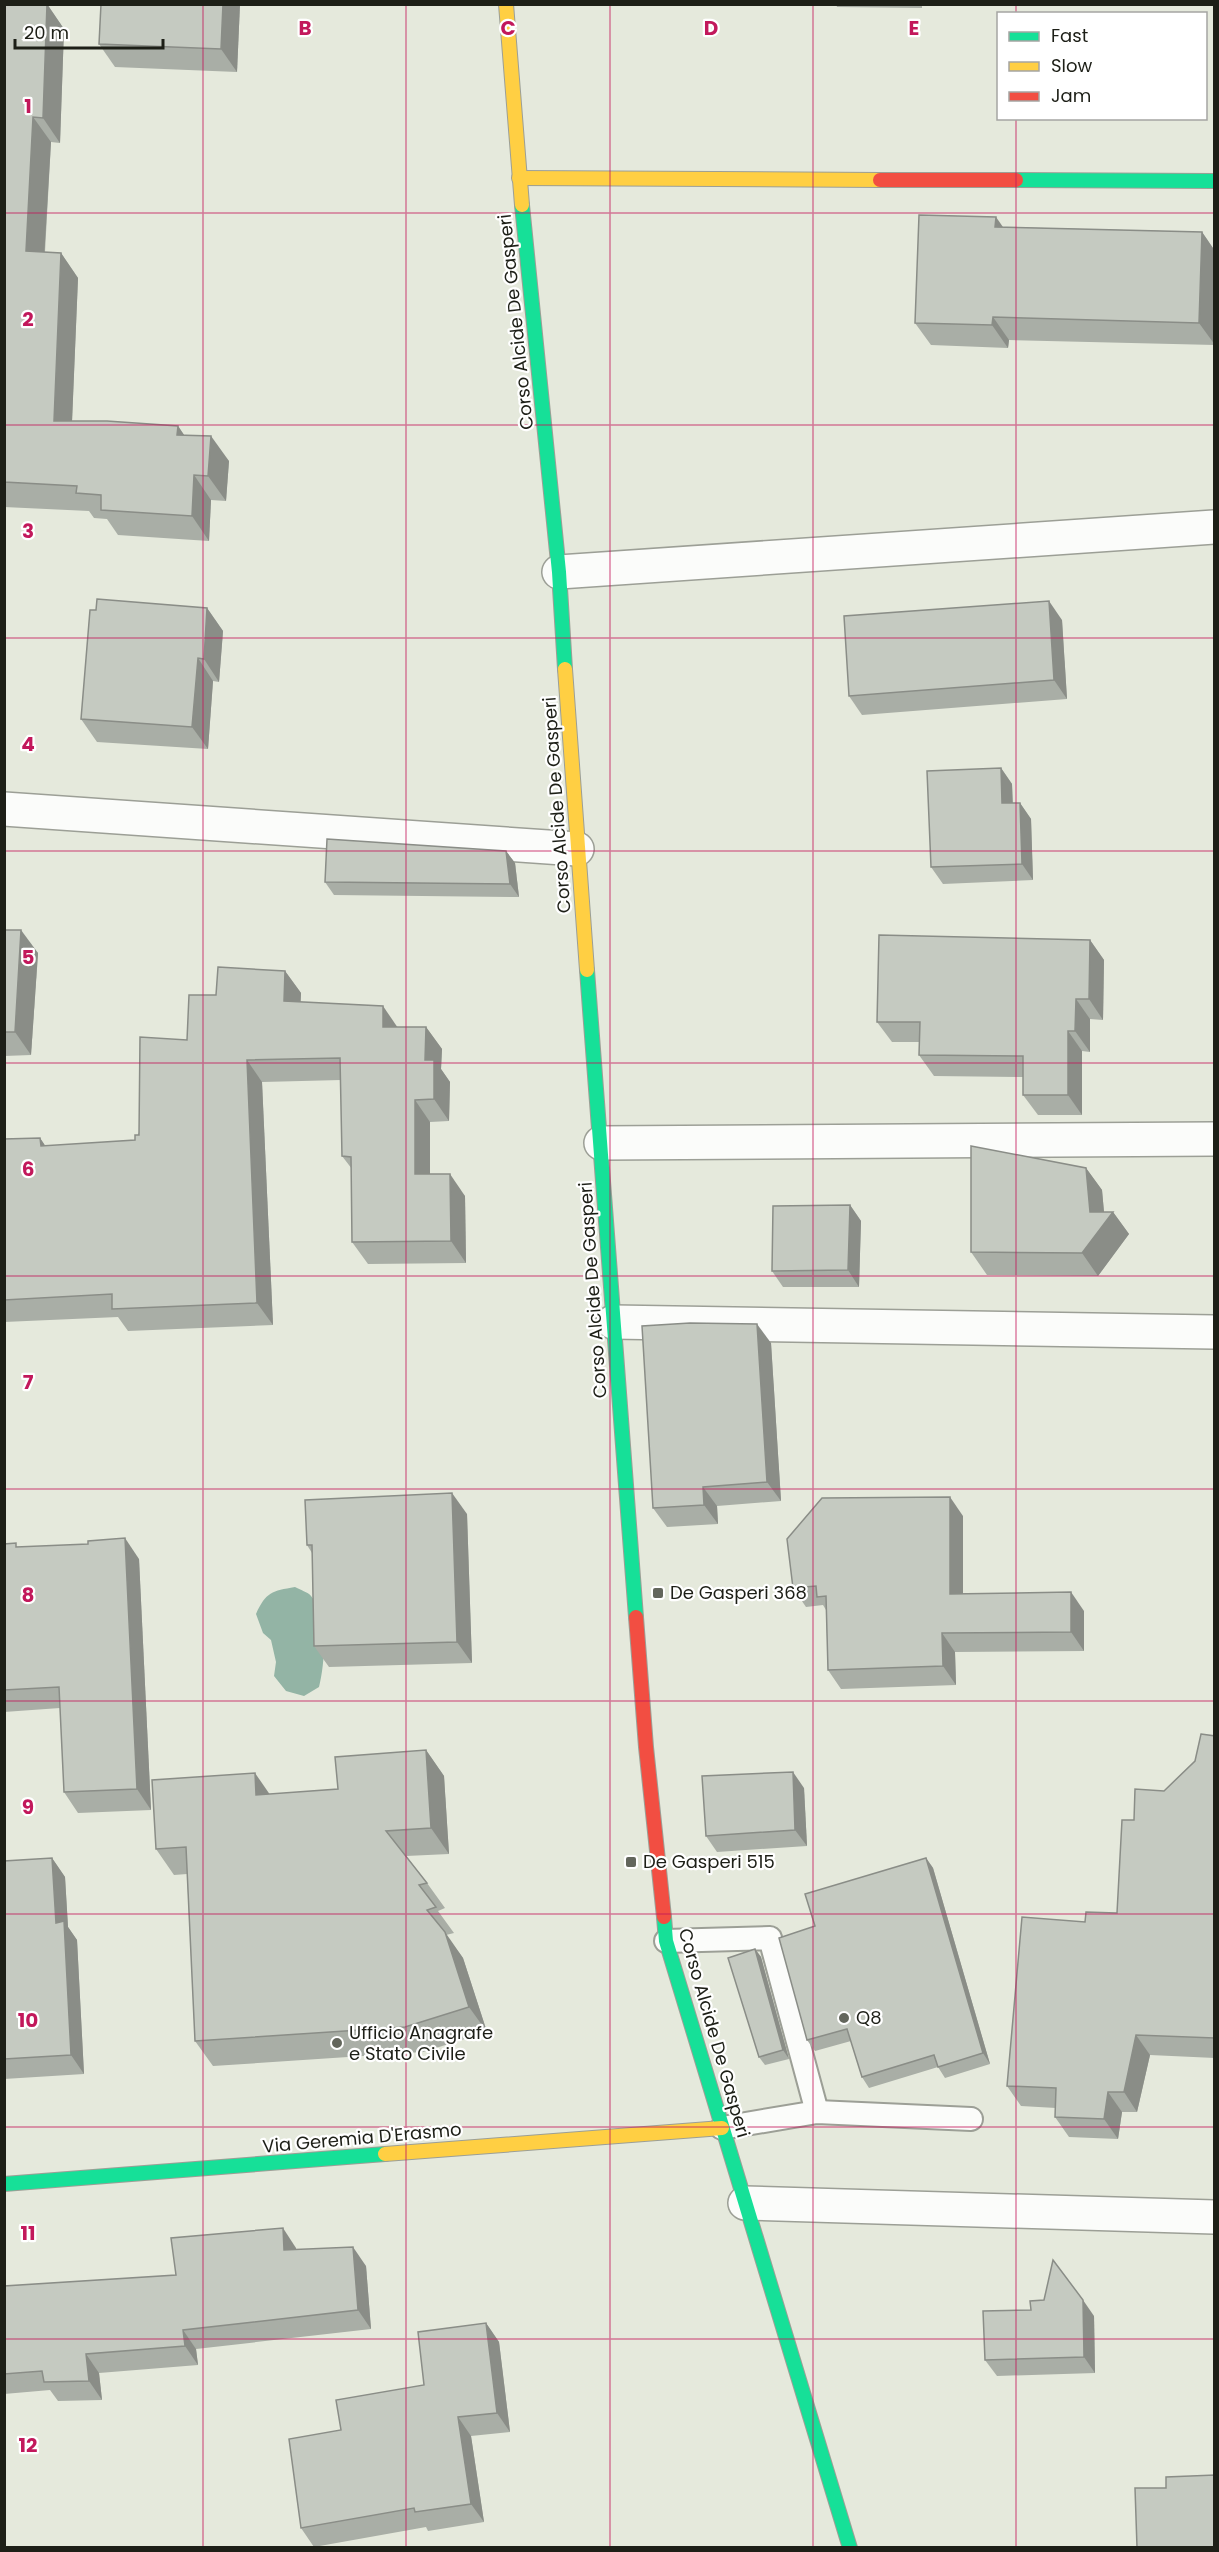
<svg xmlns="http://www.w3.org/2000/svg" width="1219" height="2552" font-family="Poppins,sans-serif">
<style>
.water{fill:#93b4a5}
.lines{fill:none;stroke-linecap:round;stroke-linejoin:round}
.lane-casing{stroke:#9c9f96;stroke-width:26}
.street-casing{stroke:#9c9f96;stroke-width:36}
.fast-casing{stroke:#9c9f96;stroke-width:16}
.slow-casing{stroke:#9c9f96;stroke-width:16}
.jam-casing{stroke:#9c9f96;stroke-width:16}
.lane{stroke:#fbfcfa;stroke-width:22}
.street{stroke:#fbfcfa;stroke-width:33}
.fast{stroke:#16e098;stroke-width:14}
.slow{stroke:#ffcf43;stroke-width:14}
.jam{stroke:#f24e42;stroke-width:14}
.wall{fill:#a9aea6}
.shaded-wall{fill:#8a8d87}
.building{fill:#c5cac1;stroke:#8a8d87;stroke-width:1.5}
.grid{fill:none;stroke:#c2185b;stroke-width:1.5;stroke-opacity:0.55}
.poi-dot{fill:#63665c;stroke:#fff;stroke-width:2}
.labels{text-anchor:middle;stroke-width:4.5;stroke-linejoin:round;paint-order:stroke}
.street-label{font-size:18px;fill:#1d1f17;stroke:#fff}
.poi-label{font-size:18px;fill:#1d1f17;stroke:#fff;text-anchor:start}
.grid-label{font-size:20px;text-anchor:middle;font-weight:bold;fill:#c2185b;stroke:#fff;stroke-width:4.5;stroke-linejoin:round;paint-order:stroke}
</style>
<rect width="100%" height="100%" fill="#e5e9dc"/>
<path class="water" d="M295,1587c5,3 13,5 16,9 18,19 14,68 8,91l-15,9 -18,-5 -12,-15 2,-14 -5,-22 -8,-7 -7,-19c10,-22 16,-23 39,-27z"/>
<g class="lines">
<g class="lane-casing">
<g id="lane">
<path d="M666,1941l104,-3 47,174"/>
<path d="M722,2128l95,-16 154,7"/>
</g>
</g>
<g class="street-casing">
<g id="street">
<path d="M559,572l655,-45"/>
<path d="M4,809l573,40"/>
<path d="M601,1143l613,-4"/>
<path d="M613,1322l601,10"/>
<path d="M745,2203l469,14"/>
</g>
</g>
<g class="fast-casing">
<g id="fast">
<path d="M1016,180l198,1"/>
<path d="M522,205l37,367 6,97"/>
<path d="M587,970l49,647"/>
<path d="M664,1917l2,24 184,607"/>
<path d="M4,2184l381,-30"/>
</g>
</g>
<g class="slow-casing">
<g id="slow">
<path d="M506,4l16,201"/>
<path d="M519,178l361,2"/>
<path d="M565,669l22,301"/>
<path d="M385,2154l337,-26"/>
</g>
</g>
<g class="jam-casing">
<g id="jam">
<path d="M880,180h136"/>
<path d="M636,1617l10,130 18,170"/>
</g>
</g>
<use href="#lane" class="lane"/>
<use href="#street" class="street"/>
<use href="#fast" class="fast"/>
<use href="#slow" class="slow"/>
<use href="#jam" class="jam"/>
</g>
<g class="wall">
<path d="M4,4h43l17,25 -4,114 -9,-1 -6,110 16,1 17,25 -6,143 106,5 6,9 45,26 -3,40 -15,-1 -2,41 -91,-6 -11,-16 -13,-1 -5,-7 -85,-4z"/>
<path d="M101,4h139l-3,68 -122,-5 -16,-23z"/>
<path d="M836,4h86v4l-85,-1z"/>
<path d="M1003,227l199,5 13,19v94l-206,-5 -1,8 -77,-3 -16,-22z"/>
<path d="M207,608l16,23 -4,51 -6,-1 -5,68 -111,-7 -16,-23 15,-109z"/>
<path d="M1062,620l5,79 -205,16 -13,-19z"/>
<path d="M1001,768l11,16 1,19h7l11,16 2,61 -90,4 -12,-17z"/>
<path d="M506,851l9,12 4,34 -185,-2 -9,-13z"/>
<path d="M4,930l34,23 -7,102 -27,1z"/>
<path d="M1090,940l14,20 -1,60 -13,-1v33l-8,-1v64h-44l-15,-20v-18l-89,-1 -15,-21 1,-13h-28l-15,-20z"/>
<path d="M285,971l16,22 -1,9 98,25h28l16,22 -1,20 9,13 -1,39 -19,1v52l35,22 1,67 -98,1 -16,-22v-73l-10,-13 -1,-76 -79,2 11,243 -145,6 -10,-14 -114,5v-183l36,-1 5,8 90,-6 52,-100 29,-45z"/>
<path d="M1086,1168l16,22 2,22h9l16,22 -31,42 -111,-1 -16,-23z"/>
<path d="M850,1205l11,16 -2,66h-76l-11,-16z"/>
<path d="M771,1343l10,158 -64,5 1,18 -51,3 -14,-19z"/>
<path d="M467,1514l5,149 -143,4 -15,-21 -2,-93 -5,-8z"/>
<path d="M963,1516v78l121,17v40l-129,1 1,33 -115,4 -13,-19 -2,-60 -3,-5 -17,2 -13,-19z"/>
<path d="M4,1544l14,3 121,12 12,251 -73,3 -14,-21 -4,-84 -56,4z"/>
<path d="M1215,1736v322l-65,-3 -13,57h-15l-4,27 -49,-2 -14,-20 1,-9 -35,-2 -14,-20 78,-164 32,-9 17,-93 61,-59z"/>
<path d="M426,1750l18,26 5,78 -43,2 21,27 18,25 -7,3 16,22 -8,2 17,23 24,74 -64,20 -210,14 -18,-25 -8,-167 -13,1 -18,-26 114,-55 68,-5z"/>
<path d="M804,1788l3,58 -90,6 -11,-16z"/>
<path d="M52,1858l13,19 3,50 9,13 7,134 -80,5v-218z"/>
<path d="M926,1858l7,10 57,196 -45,14 -7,-11 -69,21 -7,-11 -11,-36 -36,10 -8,-11 8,-114z"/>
<path d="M755,1949l6,8 28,102 -24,6 -6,-8z"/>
<path d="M296,2248v2l70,16 5,63 -175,20 2,16 -99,8 3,27 -44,1 -8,-11 -46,4v-108l172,-11z"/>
<path d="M1031,2310l63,6 1,57 -98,3 -12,-16z"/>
<path d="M486,2323l13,19 11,90 -39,4 13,86 -56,9 -2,-4 -112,20 -13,-19 40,-98 83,-45z"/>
</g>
<g class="shaded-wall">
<path d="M47,4l17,25 -4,114 -17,-25z"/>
<path d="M223,4h17l-3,68 -16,-23z"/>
<path d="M33,117l18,25 -8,134 -17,-25z"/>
<path d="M996,217l16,23 -17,-13z"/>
<path d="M1202,232l13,19v94l-16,-22z"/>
<path d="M61,253l17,25 -7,168 -17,-25z"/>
<path d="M993,317l16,23 -1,8 -16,-23z"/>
<path d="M178,426l17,25 -18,-16z"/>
<path d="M211,436l18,25 -3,40 -18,-25z"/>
<path d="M194,475l17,25 -2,41 -17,-25z"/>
<path d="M1049,601l13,19 5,79 -13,-19z"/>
<path d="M207,608l16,23 -4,51 -15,-23z"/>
<path d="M198,658l15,23 -5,68 -16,-22z"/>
<path d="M1001,768l11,16 1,36 -11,-17z"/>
<path d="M1020,803l11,16 2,61 -11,-16z"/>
<path d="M506,851l9,12 4,34 -9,-13z"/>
<path d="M21,930l17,23 -7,102 -16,-23z"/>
<path d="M1090,940l14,20 -1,60 -14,-21z"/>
<path d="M285,971l16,22 -1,30 -16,-22z"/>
<path d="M1076,999l14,20v33l-15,-21z"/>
<path d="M383,1006l15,22 -15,-1z"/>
<path d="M426,1027l16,22 -1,20 9,13 -1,39 -15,-22 -9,-39z"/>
<path d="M1068,1031l14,20v64l-14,-20z"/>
<path d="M247,1060l15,22 11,243 -16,-22z"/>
<path d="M415,1100l15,22v74l-15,-22z"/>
<path d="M40,1138l15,22 -14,-14z"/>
<path d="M1086,1168l16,22 3,33 8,-11 16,22 -31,42 -16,-23 8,-41z"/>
<path d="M450,1174l15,22 1,67 -15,-22z"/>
<path d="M850,1205l11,16 -2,66 -11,-17z"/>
<path d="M757,1324l14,19 10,158 -14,-19z"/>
<path d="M703,1487l14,19 1,18 -14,-19z"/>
<path d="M452,1493l15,21 5,149 -15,-21z"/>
<path d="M950,1497l13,19v97l-13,-19z"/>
<path d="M125,1538l14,21 12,251 -14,-21z"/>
<path d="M1071,1592l13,19v40l-13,-19z"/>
<path d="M942,1633l13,19 1,33 -13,-19z"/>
<path d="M426,1750l18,26 5,78 -18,-26z"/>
<path d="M793,1772l11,16 3,58 -12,-16z"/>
<path d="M255,1773l18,26 -17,-4z"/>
<path d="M52,1858l13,19 3,50 9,13 7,134 -13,-19 -15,-132z"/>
<path d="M926,1858l7,10 57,196 -7,-11z"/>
<path d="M445,1932l18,26 24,74 -18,-25z"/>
<path d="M755,1949l6,8 28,102 -6,-9z"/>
<path d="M1136,2035l14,20 -13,57 -13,-20z"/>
<path d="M1108,2092l14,20 -4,27 -14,-20z"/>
<path d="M283,2228l13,20 2,21 -14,-19z"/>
<path d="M353,2247l13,19 5,63 -13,-19z"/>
<path d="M1083,2300l11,16 1,57 -11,-16z"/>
<path d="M486,2323l13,19 11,90 -13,-19z"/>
<path d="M183,2330l13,19 2,16 -13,-19z"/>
<path d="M86,2354l13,19 3,27 -13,-19z"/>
<path d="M458,2417l13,19 13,86 -13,-18z"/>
</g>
<g class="building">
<path d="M4,4h43l-4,114 -10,-1 -7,134 35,2 -7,168h53l71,5 -1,9 34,1 -3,40 -14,-1 -2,41 -91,-6v-15l-25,-2 1,-7 -73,-4z"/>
<path d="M101,4h122l-2,45 -122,-5z"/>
<path d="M919,215l77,2 -1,10 207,5 -3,91 -206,-6 -1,8 -77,-2z"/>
<path d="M97,599l110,9 -3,51 -6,-1 -6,69 -111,-8 9,-109h6z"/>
<path d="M1049,601l5,79 -205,16 -5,-80z"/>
<path d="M1001,768l1,35h18l2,61 -91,3 -4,-96z"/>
<path d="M327,839l179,12 4,33 -185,-2z"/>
<path d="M4,930h17l-6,102h-11z"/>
<path d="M879,935l211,5 -1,59h-13l-1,32h-7v64h-45v-39l-104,-1 1,-33h-43z"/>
<path d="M218,967l67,4 -1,30 99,5v21h43l-1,33h9v39l-19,1v74h35l1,67 -99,1 -1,-85 -9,-1 -2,-98 -93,2 10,243 -145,6v-15l-108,6v-161l36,-1 1,8 94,-6v-5h4l1,-98 47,3 2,-45h27z"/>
<path d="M971,1146l115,22 4,44h23l-31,41 -111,-1z"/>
<path d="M850,1205l-2,65 -76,1 1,-65z"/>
<path d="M690,1323l67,1 10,158 -64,5 1,18 -51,3 -11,-182z"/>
<path d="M452,1493l5,149 -143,4 -2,-101h-5l-2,-45z"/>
<path d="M950,1497v97l121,-2v40l-129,1 1,33 -115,4 -2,-74 -9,1 -1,-11 -23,2 -6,-49 35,-41z"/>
<path d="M125,1538l12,251 -73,3 -5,-105 -55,3v-146l12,-1v4l72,-3v-3z"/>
<path d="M1201,1734l14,2v302l-79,-3 -12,57h-16l-4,27 -49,-2 1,-29 -49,-2 15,-169 63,5 1,-10 31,1 5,-93h12l1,-31 29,2 31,-30z"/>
<path d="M426,1750l5,78 -45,3 41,52 -8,2 17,22 -9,3 18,22 24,75 -64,20 -210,14 -9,-194 -30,2 -4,-69 103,-7 1,22 82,-6 -3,-32z"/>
<path d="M793,1772l2,58 -89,6 -4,-60z"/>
<path d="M52,1858l4,65 8,-2 7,134 -67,4v-198z"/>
<path d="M926,1858l57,195 -45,14 -4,-12 -72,22 -15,-48 -40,11 -28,-102 36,-12 -10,-32z"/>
<path d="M755,1949l28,101 -24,7 -31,-99z"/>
<path d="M283,2228l1,22 69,-3 5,63 -175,20 2,16 -99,8 3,27 -45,1 -2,-11 -38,3v-88l172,-11 -5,-37z"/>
<path d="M1053,2260l30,40 1,57 -99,3 -2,-49 48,-1 -1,-9 14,-1z"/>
<path d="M486,2323l11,90 -39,4 13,87 -56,8 -1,-4 -113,20 -12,-89 52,-9 -5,-30 88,-15 -6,-53z"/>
<path d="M1215,2475v72h-78l-2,-59h31v-11z"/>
</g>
<path class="grid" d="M203,4v2544M406,4v2544M610,4v2544M813,4v2544M1016,4v10M1016,118v2430M4,213h1210M4,425h1210M4,638h1210M4,851h1210M4,1063h1210M4,1276h1210M4,1489h1210M4,1701h1210M4,1914h1210M4,2127h1210M4,2339h1210"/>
<g class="poi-dot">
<rect x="652" y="1587" width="12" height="12" rx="3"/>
<rect x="625" y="1856" width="12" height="12" rx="3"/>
<circle cx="844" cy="2018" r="6"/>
<circle cx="337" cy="2043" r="6"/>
</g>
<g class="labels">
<g class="street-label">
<text transform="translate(516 322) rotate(-96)" y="6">Corso Alcide De Gasperi</text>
<text transform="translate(557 805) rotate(-94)" y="6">Corso Alcide De Gasperi</text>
<text transform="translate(593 1290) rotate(-94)" y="6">Corso Alcide De Gasperi</text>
<text transform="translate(714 2033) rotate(74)" y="6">Corso Alcide De Gasperi</text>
<text transform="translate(362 2138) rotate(-5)" y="6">Via Geremia D'Erasmo</text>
</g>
<g class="poi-label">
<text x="670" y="1599">De Gasperi 368</text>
<text x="643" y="1868">De Gasperi 515</text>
<text x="856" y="2024">Q8</text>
<text x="349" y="2039">Ufficio Anagrafe<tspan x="349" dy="21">e Stato Civile</tspan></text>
</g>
</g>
<g class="grid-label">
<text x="305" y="35">B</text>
<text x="508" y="35">C</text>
<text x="711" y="35">D</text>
<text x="914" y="35">E</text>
<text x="28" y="113">1</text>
<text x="28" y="326">2</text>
<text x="28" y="538">3</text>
<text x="28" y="751">4</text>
<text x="28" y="964">5</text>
<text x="28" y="1176">6</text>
<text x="28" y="1389">7</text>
<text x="28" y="1602">8</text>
<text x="28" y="1814">9</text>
<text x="28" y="2027">10</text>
<text x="28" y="2240">11</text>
<text x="28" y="2452">12</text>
</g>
<rect width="1219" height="2552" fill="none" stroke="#1d1f17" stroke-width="12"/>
<rect x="997" y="12" width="210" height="108" fill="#ffffff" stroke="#a5a5a2" stroke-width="1.5"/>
<rect x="1009" y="32" width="30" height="9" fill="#16e098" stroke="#a5a5a2" stroke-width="1.5"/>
<text x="1051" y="42" font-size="18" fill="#1d1f17">Fast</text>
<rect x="1009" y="62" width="30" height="9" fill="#ffcf43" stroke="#a5a5a2" stroke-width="1.5"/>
<text x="1051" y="72" font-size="18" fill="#1d1f17">Slow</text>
<rect x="1009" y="92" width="30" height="9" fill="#f24e42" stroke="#a5a5a2" stroke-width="1.5"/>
<text x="1051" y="102" font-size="18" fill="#1d1f17">Jam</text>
<path d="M15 39v9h148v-9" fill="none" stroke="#1d1f17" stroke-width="3"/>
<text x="24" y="39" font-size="18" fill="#1d1f17" stroke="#ffffff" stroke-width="4.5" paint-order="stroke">20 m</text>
</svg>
